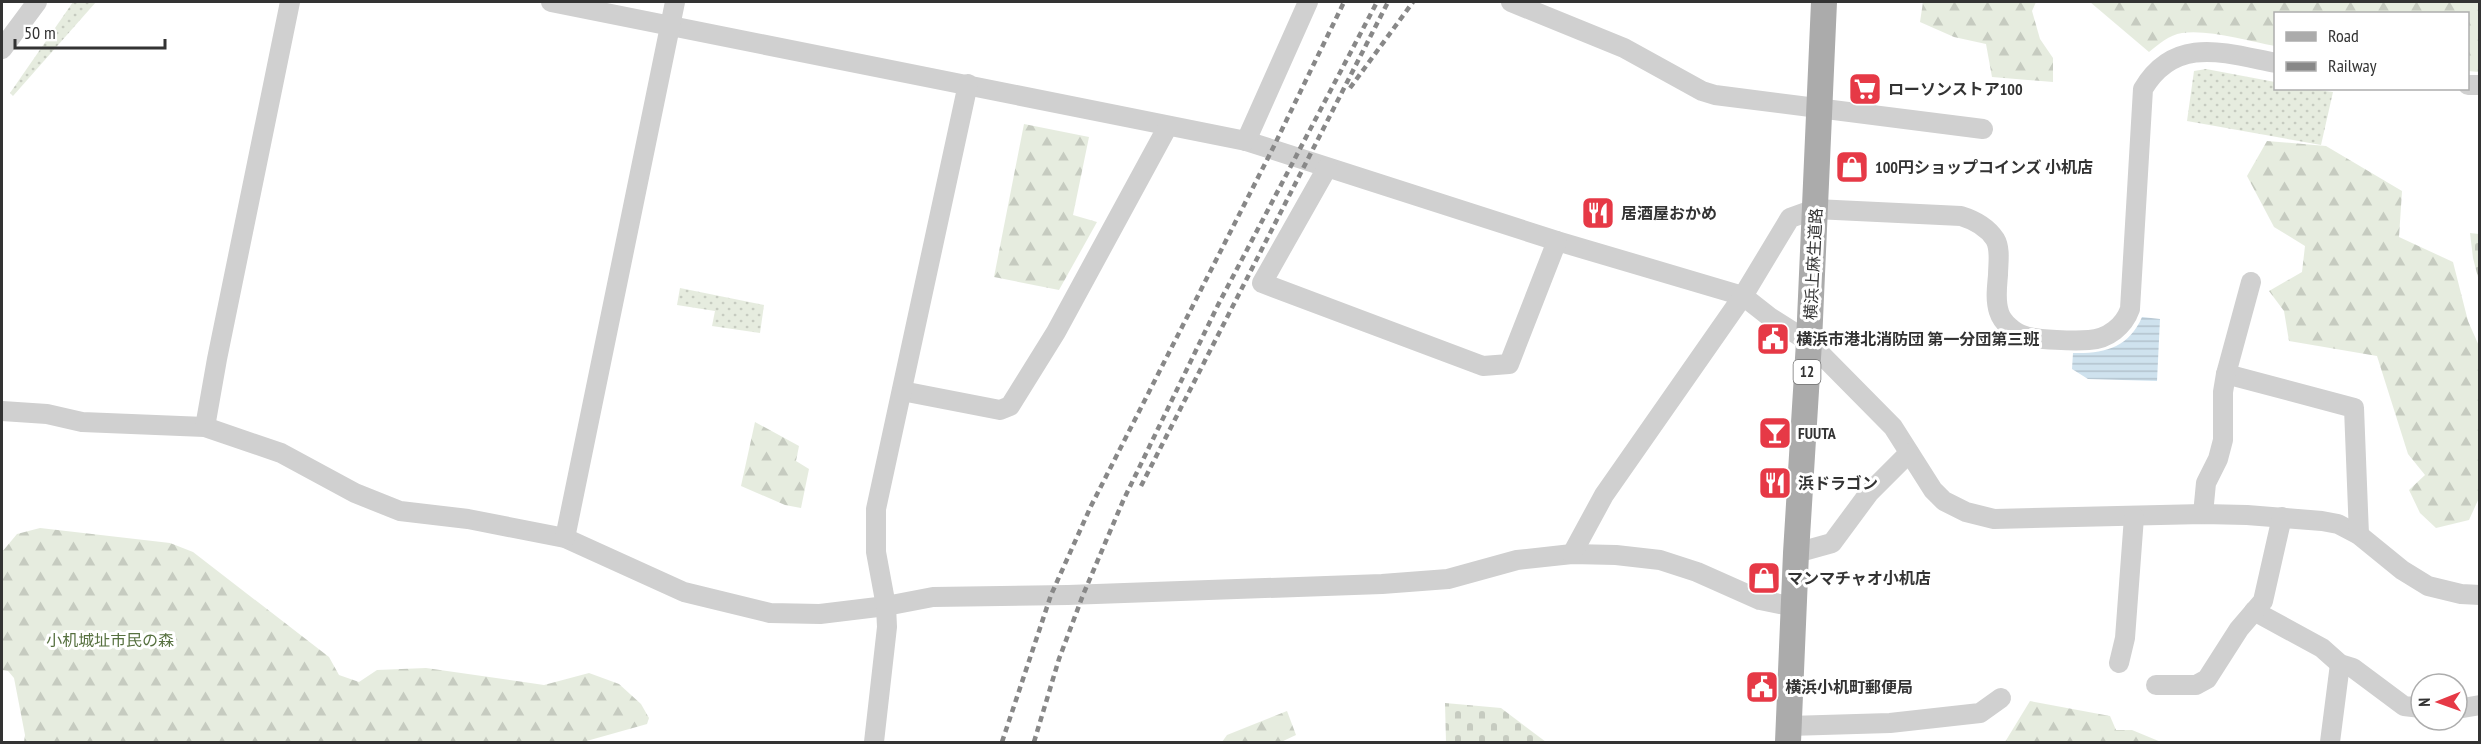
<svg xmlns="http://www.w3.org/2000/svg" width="2481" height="744" font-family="'PT Sans Narrow','Noto Sans JP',sans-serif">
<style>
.grass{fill:url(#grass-dots)}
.forest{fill:url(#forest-firs)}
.cemetery{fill:url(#cemetery-stones)}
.water{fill:url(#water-rules)}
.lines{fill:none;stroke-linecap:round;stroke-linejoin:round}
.minor{stroke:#d0d0d0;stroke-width:20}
.major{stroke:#ababab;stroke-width:26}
.rail{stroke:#888;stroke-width:4.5;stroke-dasharray:6 4.5;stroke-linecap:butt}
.labels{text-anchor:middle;stroke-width:6;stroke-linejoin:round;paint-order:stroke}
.shield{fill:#fff;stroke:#707070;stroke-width:1.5}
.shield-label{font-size:15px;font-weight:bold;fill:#333}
.poi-label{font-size:16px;font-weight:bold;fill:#333;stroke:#fff;text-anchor:start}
.street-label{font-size:16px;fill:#333;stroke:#fff}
.park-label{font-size:16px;fill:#56703f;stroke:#fff}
</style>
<defs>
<pattern id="grass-dots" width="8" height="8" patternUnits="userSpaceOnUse" patternTransform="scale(1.5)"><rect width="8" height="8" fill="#e6ecdf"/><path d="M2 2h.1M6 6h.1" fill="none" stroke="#c6cbc0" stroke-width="1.8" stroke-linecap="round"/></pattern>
<pattern id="forest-firs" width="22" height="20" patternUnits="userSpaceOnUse" patternTransform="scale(1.5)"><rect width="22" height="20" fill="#e6ecdf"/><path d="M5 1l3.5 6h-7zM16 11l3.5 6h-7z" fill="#c6cbc0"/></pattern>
<pattern id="cemetery-stones" width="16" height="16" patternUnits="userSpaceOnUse" patternTransform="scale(1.5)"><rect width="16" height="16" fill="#e6ecdf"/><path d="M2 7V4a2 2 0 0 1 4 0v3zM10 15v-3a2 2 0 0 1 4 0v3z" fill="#c6cbc0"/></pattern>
<pattern id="water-rules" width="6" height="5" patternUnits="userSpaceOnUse" patternTransform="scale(1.5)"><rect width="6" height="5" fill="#cfe2ee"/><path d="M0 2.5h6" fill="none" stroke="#b2c2cd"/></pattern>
</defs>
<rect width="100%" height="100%" fill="#fff"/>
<g class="grass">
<path d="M73,2h23l-83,94 -3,-3z"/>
<path d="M2206,69l69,13 1,6 35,1 22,3 -12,53 -134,-24 7,-50z"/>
<path d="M680,288l84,17 -4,28 -48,-7 3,-15 -38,-6z"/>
</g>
<g class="forest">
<path d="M1923,2h113l-4,9 8,28 13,19v24l-61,-5 -6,-33 -32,-7 -34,-15z"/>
<path d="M2090,2h389v70l-11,-1v-57h-192l-1,32c-27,-5 -67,-17 -93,-13 -13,2 -23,11 -33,19z"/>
<path d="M1024,124l65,13 -16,78 24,7 -38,68 -65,-13z"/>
<path d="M2267,141l59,5 76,45 -3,46 54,25 15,59 11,25v152l-10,22 -33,8 -16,-15 -11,-23 16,-15 -17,-21 -31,-98 -88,-15 -5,-30 -15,-20 33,-19 3,-26 -31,-19 -27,-51z"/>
<path d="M755,422l44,24 -3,15 13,8 -8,39 -16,-3 -44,-19z"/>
<path d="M40,528l130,15 23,9 136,105 10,18 20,7 18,-12 49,-2 118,17 45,-12 30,11 22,20 8,14 -2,6 -64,18h-559l1,-7 -11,-57 -6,-7 -6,-1v-118l15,-18z"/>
<path d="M2030,701l80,15 6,14h16l29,12h-156z"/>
<path d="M1287,711l9,24 -15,7h-59l5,-7z"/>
</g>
<g class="cemetery">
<path d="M2470,233l9,1v47l-6,-23z"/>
<path d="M1445,703l56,5 45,34h-100z"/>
</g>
<path class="water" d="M2142,317l18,2 -3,62 -69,-2 -16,-10 1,-16c30,1 56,-5 69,-36z"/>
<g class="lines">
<g class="minor">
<path d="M551,2l695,139 311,100 186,55 28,22 38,24 84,85 40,63 11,11 22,11 28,7 209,-5 44,1 75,6 16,3 21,11 43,35 26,16 33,8 19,1"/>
<path d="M1511,2l113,46 78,43 13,4 268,34"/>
<path d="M2,49l35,-47"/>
<path d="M2468,85h12"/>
<path d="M1246,141l62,-139"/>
<path d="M1327,168l-65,115 221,83 26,-2 48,-123"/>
<path d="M2226,374l128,34 5,127"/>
<path d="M902,391l98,19 10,-4 46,-74 112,-206"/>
<path d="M2,411l45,3 35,8 123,5 76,26 74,40 45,18 68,8 97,19 119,54 86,21 50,1 66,-8 47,-9 135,-2 314,-11 66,-5 69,-19 55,-6 44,1 44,5 37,12 63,28 35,7"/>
<path d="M205,427l12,-68 73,-357"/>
<path d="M2203,514l3,-31 12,-24 5,-19v-48l3,-18 25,-92"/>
<path d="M565,538l110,-536"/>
<path d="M1796,553l36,-10 37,-50 40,-40"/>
<path d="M1572,554l32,-59 139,-199 47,-78 25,-9 146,7c13,4 26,11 34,23 6,10 3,25 3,36 -1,12 -3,25 1,37 3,10 15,21 26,24 12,4 50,5 64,4 19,-1 35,-14 41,-31l13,-220c32,-54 82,-36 133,-26"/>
<path d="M2254,611l68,37 18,16 13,4 51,38 17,2"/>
<path d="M2119,663l6,-25 9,-121"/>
<path d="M2156,685h40l11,-6 32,-50 24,-28 19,-84"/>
<path d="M2457,709l23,-4"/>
<path d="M1789,726l101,-3 90,-10 21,-15"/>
<path d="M874,742l13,-115 -1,-21 -10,-54v-43l92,-425"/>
<path d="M2330,742l10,-78"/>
</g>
<path class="major" d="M1788,742l8,-189 13,-211 15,-340"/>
<g class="rail">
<path d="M1350,88l63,-86"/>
<path d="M1141,486l247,-484"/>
<path d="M1002,742l49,-147 40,-89 181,-356 72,-148"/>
<path d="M1034,742l25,-83 24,-64 40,-94 95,-196 159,-303"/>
</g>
</g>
<defs>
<g id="supermarket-square" transform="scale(1.725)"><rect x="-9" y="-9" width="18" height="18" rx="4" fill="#e63946" stroke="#fff"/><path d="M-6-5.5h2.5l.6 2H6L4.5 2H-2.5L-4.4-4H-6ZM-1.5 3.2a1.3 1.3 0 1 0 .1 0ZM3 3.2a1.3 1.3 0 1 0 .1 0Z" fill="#fff"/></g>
<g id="shop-square" transform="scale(1.725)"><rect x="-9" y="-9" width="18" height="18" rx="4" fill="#e63946" stroke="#fff"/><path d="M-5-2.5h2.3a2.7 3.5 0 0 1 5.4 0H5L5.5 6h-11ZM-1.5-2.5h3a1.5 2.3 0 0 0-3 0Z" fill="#fff"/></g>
<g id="restaurant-square" transform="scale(1.725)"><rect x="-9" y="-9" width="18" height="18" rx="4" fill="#e63946" stroke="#fff"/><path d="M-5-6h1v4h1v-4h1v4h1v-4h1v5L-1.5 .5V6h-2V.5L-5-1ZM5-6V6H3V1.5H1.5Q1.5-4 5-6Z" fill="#fff"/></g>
<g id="civic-square" transform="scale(1.725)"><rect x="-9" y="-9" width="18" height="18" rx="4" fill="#e63946" stroke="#fff"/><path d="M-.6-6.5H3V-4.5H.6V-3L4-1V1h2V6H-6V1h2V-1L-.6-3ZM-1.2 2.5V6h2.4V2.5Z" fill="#fff"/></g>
<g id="bar-square" transform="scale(1.725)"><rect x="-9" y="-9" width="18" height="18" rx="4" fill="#e63946" stroke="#fff"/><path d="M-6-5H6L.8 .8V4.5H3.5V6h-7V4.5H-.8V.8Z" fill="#fff"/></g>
</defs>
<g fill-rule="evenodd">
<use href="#supermarket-square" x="1865" y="89"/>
<use href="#shop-square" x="1852" y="167"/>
<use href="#restaurant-square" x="1598" y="213"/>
<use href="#civic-square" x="1773" y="339"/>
<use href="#bar-square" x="1775" y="433"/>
<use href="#restaurant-square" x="1775" y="483"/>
<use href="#shop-square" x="1764" y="578"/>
<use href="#civic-square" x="1762" y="687"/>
</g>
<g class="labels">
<rect class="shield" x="1793.5" y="360" width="27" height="24" rx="4.5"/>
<g class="shield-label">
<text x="1807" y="377">12</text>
</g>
<g class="poi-label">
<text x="1888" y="95">ローソンストア100</text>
<text x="1875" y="173">100円ショップコインズ 小机店</text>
<text x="1621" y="219">居酒屋おかめ</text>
<text x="1796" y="345">横浜市港北消防団 第一分団第三班</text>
<text x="1798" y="439">FUUTA</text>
<text x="1798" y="489">浜ドラゴン</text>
<text x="1787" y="584">マンマチャオ小机店</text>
<text x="1785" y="693">横浜小机町郵便局</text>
</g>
<g class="street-label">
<text transform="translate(1813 264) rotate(-87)" y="6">横浜上麻生道路</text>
</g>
<g class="park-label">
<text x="110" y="646">小机城址市民の森</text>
</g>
</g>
<rect width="2481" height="744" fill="none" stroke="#333333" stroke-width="6"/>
<rect x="2274" y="12" width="195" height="78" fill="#ffffff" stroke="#adadad" stroke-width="1.5"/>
<rect x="2286" y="32" width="30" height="9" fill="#ababab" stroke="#adadad" stroke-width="1.5"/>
<text x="2328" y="42" font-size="18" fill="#333333">Road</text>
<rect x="2286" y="62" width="30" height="9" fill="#888888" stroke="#adadad" stroke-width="1.5"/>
<text x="2328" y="72" font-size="18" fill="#333333">Railway</text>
<g transform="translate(2439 702) rotate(269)"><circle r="28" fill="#ffffff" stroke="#adadad" stroke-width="1.5"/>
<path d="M0-4.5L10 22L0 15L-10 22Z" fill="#e63946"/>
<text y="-9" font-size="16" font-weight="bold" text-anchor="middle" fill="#333333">N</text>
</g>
<path d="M15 39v9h150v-9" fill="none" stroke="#333333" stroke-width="3"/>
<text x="24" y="39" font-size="18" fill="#333333" stroke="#ffffff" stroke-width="4.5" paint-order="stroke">50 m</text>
</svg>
